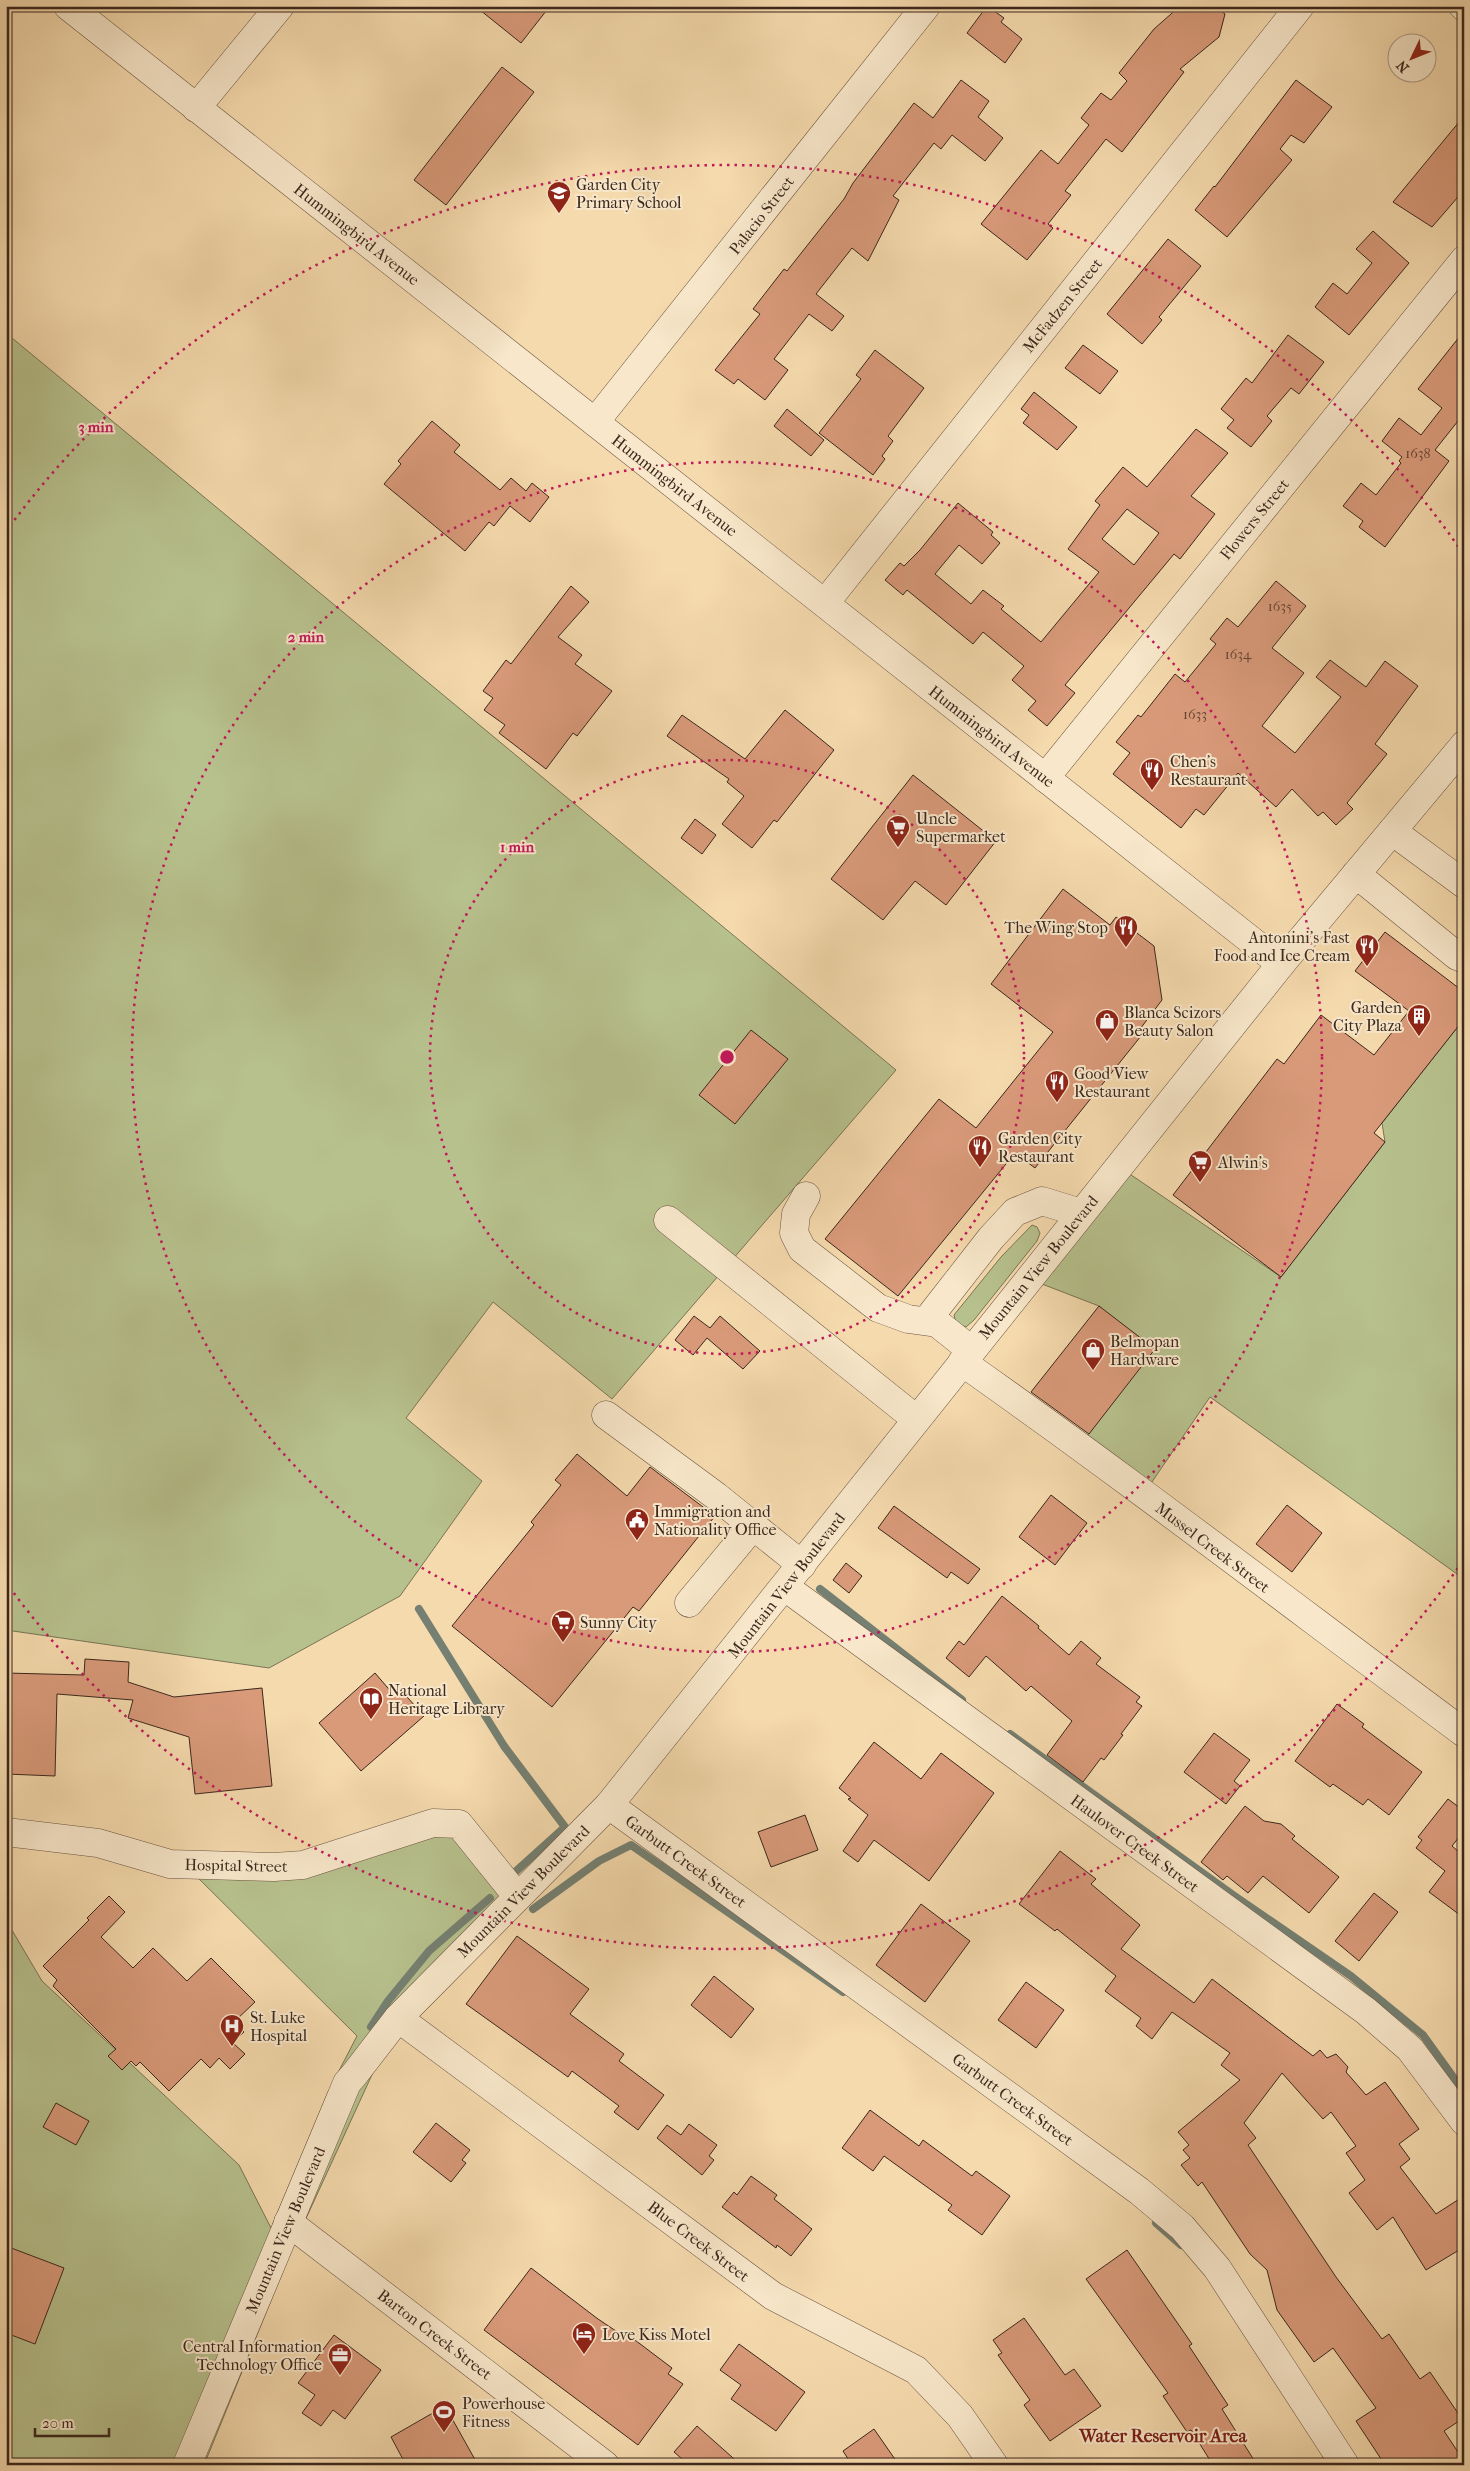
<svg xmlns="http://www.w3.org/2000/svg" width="1470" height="2471" font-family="'IM FELL French Canon',serif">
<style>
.green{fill:#b7c18d;stroke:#797455}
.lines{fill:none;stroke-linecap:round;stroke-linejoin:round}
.stream{stroke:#758072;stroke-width:8}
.building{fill:#d99a7a;stroke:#3b271d;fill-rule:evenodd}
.minor-casing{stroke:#6a5441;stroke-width:29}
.minor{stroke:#f8e7ca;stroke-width:28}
.ring{fill:none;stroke:#c2185b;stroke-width:2.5;stroke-dasharray:2.5 5}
.labels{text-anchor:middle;stroke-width:4;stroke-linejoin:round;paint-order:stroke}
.number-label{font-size:14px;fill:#624434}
.poi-label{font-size:16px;fill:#3b271d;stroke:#f8e7ca;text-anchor:start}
.street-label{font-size:16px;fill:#3b271d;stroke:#f8e7ca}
.neighbourhood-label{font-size:18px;font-weight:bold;fill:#7a1f14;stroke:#f8e7ca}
.centre{fill:#c2185b;stroke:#f8e7ca;stroke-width:2.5}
.ring-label{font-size:15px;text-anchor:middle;font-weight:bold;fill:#c2185b;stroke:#f8e7ca;stroke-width:4;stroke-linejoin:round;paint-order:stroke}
</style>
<rect width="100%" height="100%" fill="#f5daad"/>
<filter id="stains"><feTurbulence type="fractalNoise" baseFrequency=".004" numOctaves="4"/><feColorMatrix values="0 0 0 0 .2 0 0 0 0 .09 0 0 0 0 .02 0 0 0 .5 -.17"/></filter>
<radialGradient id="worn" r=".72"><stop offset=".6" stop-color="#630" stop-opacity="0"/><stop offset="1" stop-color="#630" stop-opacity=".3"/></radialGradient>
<g class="green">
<path d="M6,333l890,737 -284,329 -119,-97 -87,116 76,63 -82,115 -131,72 -263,-38z"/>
<path d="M1464,1019v560l-254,-182 -67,98 -63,-50 74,-96 -55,-43 -70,-27 89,-113 163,111 104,-135 -3,-19z"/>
<path d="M1032,1225l5,2 3,6 -3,8 -63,79 -8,7 -10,-4 -2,-8 47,-58z"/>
<path d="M452,1834l65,62 -119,122 -106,231 -88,216h-198v-545l36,61 197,184 32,63 57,-136 29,-56 -180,-179 115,6z"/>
</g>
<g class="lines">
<g class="stream">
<path d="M820,1589l142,111"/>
<path d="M419,1609l85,137 61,81 -51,46"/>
<path d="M1010,1734l223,161 118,81 72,59 41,57"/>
<path d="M533,1909l66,-48 32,-16 212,147"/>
<path d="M371,2027l17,-26 41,-50 61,-53"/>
<path d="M1156,2223l25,22"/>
</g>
</g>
<g class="building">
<path d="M475,6h75l-29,37z"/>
<path d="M987,6l17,12 -3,4 21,17 -17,24 -38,-30z"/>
<path d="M1180,6h35l10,8 -6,23 -39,32 4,3 -62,80 -16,-13 -41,52 6,4 -23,29 5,4 -26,32 -46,-36 60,-74 17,14 31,-39 -8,-7 20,-25 10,7 16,-19 -8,-8 35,-44z"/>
<path d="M502,67l32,25 -88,113 -32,-25z"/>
<path d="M961,80l28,21 -11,16 25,21 -18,23 -33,-26 -11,14 -7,-6 -41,53 6,4 -31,61 -16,-13 -36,46 28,22 -12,15 -23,-17 -35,45 14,11 -23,30 -27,-21 -4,5 -19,-14 45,-56 -7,-5 31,-40 3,2 57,-72 9,-16 61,-80 19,15z"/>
<path d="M1296,80l36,27 -28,36 -13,-8 -11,14 12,11 -65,77 -32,-27 19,-24 1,1z"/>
<path d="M1464,116v74l-32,37 -39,-25z"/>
<path d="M1373,231l36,32 -60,72 -34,-28 18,-24 14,11 25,-31 -16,-14z"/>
<path d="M1168,239l33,27 -42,51 3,3 -20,24 -35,-30z"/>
<path d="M1464,331v95l-6,-5 -23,29 14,11 -64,86 -26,-20 4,-6 -20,-15 18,-23 15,12 25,-32 -2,-2 3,-4 -20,-16 17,-23 22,17 21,-27 -24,-19z"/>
<path d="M1288,335l36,27 -25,32 -8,-6 -24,28 5,5 -21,26 -24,-19 7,-8 -13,-11 25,-31 6,5z"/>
<path d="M1083,345l35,26 -18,23 -35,-26z"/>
<path d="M875,350l49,38 -36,48 5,5 -11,15 3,3 -12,16 -54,-42 42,-54 -5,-4z"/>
<path d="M1034,392l43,35 -20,23 -34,-27 6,-8 -8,-6z"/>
<path d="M787,409l37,31 -13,16 -37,-30z"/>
<path d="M432,421l28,24 -6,7 46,38 11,-12 15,13 6,-8 17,14 -19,25 -20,-16 -16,20 -5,-4 -24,29 -81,-67 17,-20 -3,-3z"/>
<path d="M1196,429l32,24 -37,43 24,18 -35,45 -6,-5 -109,131 10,8 -28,33 -19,-16 8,-9 -24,-21 12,-14 -41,-34 -10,12 -66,-54 -4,5 -18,-15 15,-17 4,3 16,-16 38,-47 35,29 -2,3 9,8 -18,21 -23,-19 -24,29 36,30 12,-14 21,16 -3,3 40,33 58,-70 -31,-23 32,-44 -5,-4 28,-34 24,20zM1127,509l32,24 -25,32 -32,-26z"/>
<path d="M1276,581l30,25 -34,42 32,25 -42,53 33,27 46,-56 -25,-20 14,-17 36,27 19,-26 33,25 -43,58 12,10 -40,49 6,6 -17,16 -13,-13 -5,4 -26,-27 -16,18 -38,-34 -34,42 -8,-6 -15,19 -68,-54 17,-21 -14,-11 22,-27 3,2 34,-43 10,8 31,-38 -6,-5 17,-21 11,9z"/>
<path d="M571,586l18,16 -31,35 24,18 -7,9 37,27 -35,45 -4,-3 -27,36 -47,-36 6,-8 -21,-15 9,-12 -10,-7 23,-31 5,4z"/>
<path d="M785,710l49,40 -57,72 -3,-2 -22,28 -30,-24 22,-28 -17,-14 2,-3 -62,-43 15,-21 63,44z"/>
<path d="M913,775l83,66 -50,64 -31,-24 -32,39 -52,-41z"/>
<path d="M695,819l21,16 -14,19 -21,-16z"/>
<path d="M1063,889l47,36 6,-8 38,29 8,54 -25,33 4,3 -106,132 -20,-15 -117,143 -73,-57 114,-140 37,29 77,-96 -62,-48z"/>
<path d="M1385,932l79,60v27l-90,114 11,9 -104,135 -108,-82 104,-136 7,5 37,-49 53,40 35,-44 -54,-40z"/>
<path d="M751,1030l37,29 -53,65 -36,-29z"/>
<path d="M1099,1306l56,43 -66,85 -58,-42z"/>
<path d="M694,1316l16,12 10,-12 40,35 -17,18 -36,-31 -14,17 -18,-15z"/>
<path d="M577,1454l50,42 23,-29 65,49 -76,95 -6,-4 -81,100 -100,-81 82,-101 -3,-3 30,-37 -6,-5z"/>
<path d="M1051,1495l36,28 -32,42 -36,-28z"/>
<path d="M1287,1505l35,28 -30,39 -36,-28z"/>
<path d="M894,1506l86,63 -12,15 -17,-12 -4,6 -69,-50z"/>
<path d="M846,1563l16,13 -13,17 -16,-13z"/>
<path d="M1002,1596l37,30 -1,2 31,27 12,-14 20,17 -5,6 44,33 -4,5 6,4 -21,28 2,1 -19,25 -3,-2 -18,24 -36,-27 25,-34 -41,-35 -5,5 -40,-35 -17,21 -23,-19 13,-17 5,4z"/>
<path d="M85,1659l44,3 -1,20 46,15 88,-9 10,98 -77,8 -6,-57 -61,-19 5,-18 -76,-6 -2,82 -49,-2v-101l78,2z"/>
<path d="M375,1673l18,21 6,-6 25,28 -63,55 -42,-48z"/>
<path d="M1337,1704l27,20 -2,3 60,45 -33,43 -21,-16 -5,6 -30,-21 -3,3 -35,-26z"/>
<path d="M1214,1733l36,27 -16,21 6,5 -14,18 -42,-32z"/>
<path d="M874,1742l47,37 20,-26 53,40 -65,88 -55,-41 -16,22 -15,-11 25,-36 -20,-16 3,-1 -12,-10z"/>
<path d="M1448,1799l16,12v20l-12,15 7,6 5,-7v73l-35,-26 16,-21 -29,-23 6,-8 -4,-3z"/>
<path d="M1245,1806l19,15 17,3 14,12 -3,3 47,38 -30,36 -46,-37 -15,17 -21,-17 -4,4 -22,-18z"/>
<path d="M805,1815l13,35 -47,17 -13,-35z"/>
<path d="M1060,1851l36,28 -5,5 49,41 -19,24 73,54 18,-24 101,77 7,-6 7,8 9,-4 12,13 -2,5 20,23 19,-13 34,47 -20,15 11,15 -10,8 36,47 28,-18v51l-38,23 -33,-53 -16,13 -28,-37 16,-13 -19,-27 10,-7 -25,-34 -8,7 -41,-46 -38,50 12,15 -8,7 88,132 46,62 7,-5 31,45 10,-7 32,47 -18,12 20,30v4h-79l-29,-44 20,-13 -43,-60 -19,14 -37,-52 -10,-40 -17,-16 -48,-72 -4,4 -17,-21 9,-7 -7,-8 6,-5 -11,-13 62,-52 -19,-15 9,-12 -58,-41 -20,27 -16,-13 5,-8 -36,-27 11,-15 -59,-47 -2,2 -36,-27z"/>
<path d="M1374,1893l24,19 -39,49 -24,-20z"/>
<path d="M109,1896l16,16 -24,25 32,31 20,-20 34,33 24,-23 44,44 -21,20 10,10 -11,11 12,11 -15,15 -11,-11 -9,10 -9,-9 -32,32 -29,-29 -4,4 -5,-5 -9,9 -14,-14 8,-7 -63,-63 4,-6 -14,-14 46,-46 -2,-2z"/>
<path d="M921,1904l49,37 -45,61 -49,-37z"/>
<path d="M517,1936l72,53 -19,25 54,40 -5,7 45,34 -26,35 -24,-18 5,-6 -47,-35 -4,6 -102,-73z"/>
<path d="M714,1976l40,33 -23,29 -40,-33z"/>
<path d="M1026,1982l38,28 -28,38 -38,-28z"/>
<path d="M56,2103l33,18 -13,24 -33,-18z"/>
<path d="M870,2110l49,36 4,-6 49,36 4,-5 34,25 -28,39 -34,-25 4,-5 -68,-49 -11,15 -31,-23z"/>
<path d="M436,2123l34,27 -8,10 4,3 -15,19 -38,-30z"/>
<path d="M689,2124l28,21 -8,11 5,4 -12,15 -45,-37 10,-13 14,10z"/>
<path d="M751,2176l26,19 -3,4 38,30 -21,27 -14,-11 -1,3 -54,-41 12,-15 3,3z"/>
<path d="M6,2246l58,22 -29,76 -29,-11z"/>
<path d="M1127,2250l65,94 -3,2 39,59 -6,4 35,56h-44l-22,-35 -4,2 -24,-36 5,-3 -82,-114z"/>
<path d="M531,2268l67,51 27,18 2,-3 45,34 -4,6 15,10 -45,61 -154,-115z"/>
<path d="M1024,2318l41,57 9,-6 27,37 -51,35 -26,-36 6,-5 -32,-45 4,-2 -9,-13z"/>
<path d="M334,2335l47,35 -36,49 -12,-9 -12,16 -19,-13 13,-18 -17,-12z"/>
<path d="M739,2344l66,48 -29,39 -45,-32 10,-14 -21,-15z"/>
<path d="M445,2406l33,59h-72l-15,-28z"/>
<path d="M697,2426l44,39h-52l-15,-13z"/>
<path d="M874,2429l25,36h-47l-9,-14z"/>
</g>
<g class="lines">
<g class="minor-casing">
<g id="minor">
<path d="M68,6l1213,958"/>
<path d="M1463,6l1,1"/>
<path d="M196,108l84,-102"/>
<path d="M595,422l331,-416"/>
<path d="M825,603l475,-597"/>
<path d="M1045,778l419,-518"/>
<path d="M1392,831l72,53"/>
<path d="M1356,874l101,82 7,3"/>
<path d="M806,1196l-10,18 -2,19 8,16 76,59 30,11 29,4 34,27"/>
<path d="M668,1220l248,199"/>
<path d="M927,1320l64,-82 24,-26 27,-11 39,12"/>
<path d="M962,1362c170,120 335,247 502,371"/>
<path d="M606,1415l110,81 86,69"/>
<path d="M785,1587l581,424 44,38 54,72"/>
<path d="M689,1603l64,-77"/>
<path d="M609,1805l530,386 43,36 35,41 128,197"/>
<path d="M6,1832l92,11 72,21 104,3 29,-2 130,-42 26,1 58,72"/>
<path d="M398,2018l375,278 143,74 44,46 34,49"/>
<path d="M288,2222l317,243"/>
<path d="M187,2465l160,-382 7,-8 44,-57 211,-213 672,-841 183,-219"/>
</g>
</g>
<use href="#minor" class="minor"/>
</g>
<g class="ring">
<circle cx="727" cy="1057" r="297"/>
<circle cx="727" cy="1057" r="595"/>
<path d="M1462 1562A892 892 0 0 1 10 1588M10 526A892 892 0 0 1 1462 552"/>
</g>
<defs>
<g id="school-pin" transform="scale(1.25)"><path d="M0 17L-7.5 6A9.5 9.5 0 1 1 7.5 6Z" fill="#8f2418" stroke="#f8e7ca"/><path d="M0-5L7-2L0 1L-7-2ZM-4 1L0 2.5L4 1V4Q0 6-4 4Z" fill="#fff"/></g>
<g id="restaurant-pin" transform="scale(1.25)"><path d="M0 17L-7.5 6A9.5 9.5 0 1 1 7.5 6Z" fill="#8f2418" stroke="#f8e7ca"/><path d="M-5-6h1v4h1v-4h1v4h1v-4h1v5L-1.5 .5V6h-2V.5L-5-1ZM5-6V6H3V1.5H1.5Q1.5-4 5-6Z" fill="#fff"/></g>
<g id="supermarket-pin" transform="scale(1.25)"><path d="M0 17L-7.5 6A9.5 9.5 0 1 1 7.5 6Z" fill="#8f2418" stroke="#f8e7ca"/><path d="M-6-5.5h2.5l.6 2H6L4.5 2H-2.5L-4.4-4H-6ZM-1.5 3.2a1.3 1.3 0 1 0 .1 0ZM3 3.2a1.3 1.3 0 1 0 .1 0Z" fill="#fff"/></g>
<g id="building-pin" transform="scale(1.25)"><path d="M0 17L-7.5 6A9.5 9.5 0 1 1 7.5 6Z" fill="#8f2418" stroke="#f8e7ca"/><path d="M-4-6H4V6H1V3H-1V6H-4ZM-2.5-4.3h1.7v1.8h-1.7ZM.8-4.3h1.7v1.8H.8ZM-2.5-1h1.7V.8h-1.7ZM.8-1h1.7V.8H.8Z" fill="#fff"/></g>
<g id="shop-pin" transform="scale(1.25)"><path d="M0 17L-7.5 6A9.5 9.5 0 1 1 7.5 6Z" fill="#8f2418" stroke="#f8e7ca"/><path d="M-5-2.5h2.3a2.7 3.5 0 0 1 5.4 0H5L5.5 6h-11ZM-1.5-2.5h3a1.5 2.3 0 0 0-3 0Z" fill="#fff"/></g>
<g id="civic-pin" transform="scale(1.25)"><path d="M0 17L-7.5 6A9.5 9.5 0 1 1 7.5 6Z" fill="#8f2418" stroke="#f8e7ca"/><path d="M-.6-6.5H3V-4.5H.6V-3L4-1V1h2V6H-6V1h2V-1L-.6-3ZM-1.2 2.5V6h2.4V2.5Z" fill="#fff"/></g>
<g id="library-pin" transform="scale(1.25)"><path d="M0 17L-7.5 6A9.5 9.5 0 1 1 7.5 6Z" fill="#8f2418" stroke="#f8e7ca"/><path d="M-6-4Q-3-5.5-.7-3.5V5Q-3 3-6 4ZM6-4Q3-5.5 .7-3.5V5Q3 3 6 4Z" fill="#fff"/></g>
<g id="hospital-pin" transform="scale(1.25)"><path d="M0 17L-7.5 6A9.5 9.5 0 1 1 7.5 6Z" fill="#8f2418" stroke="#f8e7ca"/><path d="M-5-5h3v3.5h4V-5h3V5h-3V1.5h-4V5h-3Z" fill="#fff"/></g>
<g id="hotel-pin" transform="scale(1.25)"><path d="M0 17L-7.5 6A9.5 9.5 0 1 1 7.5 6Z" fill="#8f2418" stroke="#f8e7ca"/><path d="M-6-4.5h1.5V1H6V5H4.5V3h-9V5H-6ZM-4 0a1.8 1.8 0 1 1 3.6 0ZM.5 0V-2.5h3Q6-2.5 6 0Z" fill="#fff"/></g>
<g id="office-pin" transform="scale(1.25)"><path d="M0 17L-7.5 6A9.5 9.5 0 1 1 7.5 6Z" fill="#8f2418" stroke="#f8e7ca"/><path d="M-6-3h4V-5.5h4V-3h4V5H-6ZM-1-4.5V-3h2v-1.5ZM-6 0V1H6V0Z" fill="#fff"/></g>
<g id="stadium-pin" transform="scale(1.25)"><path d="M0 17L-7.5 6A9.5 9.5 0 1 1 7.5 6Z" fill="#8f2418" stroke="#f8e7ca"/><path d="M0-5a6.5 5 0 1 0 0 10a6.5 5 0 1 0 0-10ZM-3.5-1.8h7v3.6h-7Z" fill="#fff"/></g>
</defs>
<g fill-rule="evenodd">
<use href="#school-pin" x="559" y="193"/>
<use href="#restaurant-pin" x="1152" y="770"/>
<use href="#supermarket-pin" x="898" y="827"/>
<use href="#restaurant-pin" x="1126" y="927"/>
<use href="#restaurant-pin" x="1367" y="946"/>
<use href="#building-pin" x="1419" y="1016"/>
<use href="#shop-pin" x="1107" y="1021"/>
<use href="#restaurant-pin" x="1057" y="1082"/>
<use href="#restaurant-pin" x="980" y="1147"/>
<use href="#supermarket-pin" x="1200" y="1162"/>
<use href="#shop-pin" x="1093" y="1350"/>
<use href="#civic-pin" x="637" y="1520"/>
<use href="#supermarket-pin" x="563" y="1622"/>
<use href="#library-pin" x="371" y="1699"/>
<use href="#hospital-pin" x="232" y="2026"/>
<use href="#hotel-pin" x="584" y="2334"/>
<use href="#office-pin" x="340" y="2355"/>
<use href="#stadium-pin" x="444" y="2412"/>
</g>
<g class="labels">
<g class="number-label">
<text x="1418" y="458">1638</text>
<text x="1280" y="611">1635</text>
<text x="1238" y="659">1634</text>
<text x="1195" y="719">1633</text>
</g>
<g class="poi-label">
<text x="576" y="190">Garden City<tspan x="576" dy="18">Primary School</tspan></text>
<text x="1170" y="767">Chen's<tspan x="1170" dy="18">Restaurant</tspan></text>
<text x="916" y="824">Uncle<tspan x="916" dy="18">Supermarket</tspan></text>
<text x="1108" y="933" text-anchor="end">The Wing Stop</text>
<text x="1350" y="943" text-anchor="end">Antonini's Fast<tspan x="1350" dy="18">Food and Ice Cream</tspan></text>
<text x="1402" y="1013" text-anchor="end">Garden<tspan x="1402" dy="18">City Plaza</tspan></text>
<text x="1124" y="1018">Blanca Scizors<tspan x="1124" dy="18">Beauty Salon</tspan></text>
<text x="1074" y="1079">Good View<tspan x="1074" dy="18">Restaurant</tspan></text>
<text x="998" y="1144">Garden City<tspan x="998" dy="18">Restaurant</tspan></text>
<text x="1218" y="1168">Alwin's</text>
<text x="1110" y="1347">Belmopan<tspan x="1110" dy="18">Hardware</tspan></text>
<text x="654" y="1517">Immigration and<tspan x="654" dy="18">Nationality Office</tspan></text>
<text x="580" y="1628">Sunny City</text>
<text x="388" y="1696">National<tspan x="388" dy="18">Heritage Library</tspan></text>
<text x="250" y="2023">St. Luke<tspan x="250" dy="18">Hospital</tspan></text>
<text x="602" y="2340">Love Kiss Motel</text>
<text x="322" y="2352" text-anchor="end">Central Information<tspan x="322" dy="18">Technology Office</tspan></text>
<text x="462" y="2409">Powerhouse<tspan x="462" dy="18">Fitness</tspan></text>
</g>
<g class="street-label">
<text transform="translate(761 215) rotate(-52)" y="6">Palacio Street</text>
<text transform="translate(357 234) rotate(38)" y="6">Hummingbird Avenue</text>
<text transform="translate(1062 305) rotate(-51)" y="6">McFadzen Street</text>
<text transform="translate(675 485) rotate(38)" y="6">Hummingbird Avenue</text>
<text transform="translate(1254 519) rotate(-51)" y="6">Flowers Street</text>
<text transform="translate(992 736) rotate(38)" y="6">Hummingbird Avenue</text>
<text transform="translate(1038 1267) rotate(-51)" y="6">Mountain View Boulevard</text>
<text transform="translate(1213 1547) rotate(37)" y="6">Mussel Creek Street</text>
<text transform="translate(786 1585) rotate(-52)" y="6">Mountain View Boulevard</text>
<text transform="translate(1135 1843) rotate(36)" y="6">Haulover Creek Street</text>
<text transform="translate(686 1861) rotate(36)" y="6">Garbutt Creek Street</text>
<text transform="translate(236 1865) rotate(1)" y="6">Hospital Street</text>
<text transform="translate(523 1891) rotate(-45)" y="6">Mountain View Boulevard</text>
<text transform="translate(1013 2099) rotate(36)" y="6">Garbutt Creek Street</text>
<text transform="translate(285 2230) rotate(-67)" y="6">Mountain View Boulevard</text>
<text transform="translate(699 2241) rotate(37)" y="6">Blue Creek Street</text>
<text transform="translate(435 2334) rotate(37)" y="6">Barton Creek Street</text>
</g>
<g class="neighbourhood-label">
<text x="1163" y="2442">Water Reservoir Area</text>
</g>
</g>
<circle cx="727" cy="1057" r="8" class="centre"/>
<g class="ring-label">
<text x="96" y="432">3 min</text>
<text x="306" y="642">2 min</text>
<text x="517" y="852">1 min</text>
</g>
<rect width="1470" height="2471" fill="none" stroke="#f5daad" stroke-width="25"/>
<rect x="8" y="8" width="1455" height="2456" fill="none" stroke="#3b271d" stroke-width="2.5"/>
<rect x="12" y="12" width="1445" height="2446" fill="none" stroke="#3b271d"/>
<g transform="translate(1412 58) rotate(227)"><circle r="24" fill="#f8e7ca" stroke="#ac9a85"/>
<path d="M0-4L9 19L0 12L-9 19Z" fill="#8f2418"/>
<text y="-8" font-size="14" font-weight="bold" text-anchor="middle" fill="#3b271d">N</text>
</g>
<path d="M35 2428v8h74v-8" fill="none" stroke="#3b271d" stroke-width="2.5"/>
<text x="42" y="2428" font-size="15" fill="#3b271d" stroke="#f8e7ca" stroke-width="4" paint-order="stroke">20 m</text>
<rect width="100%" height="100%" filter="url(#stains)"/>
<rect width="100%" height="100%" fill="url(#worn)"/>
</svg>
